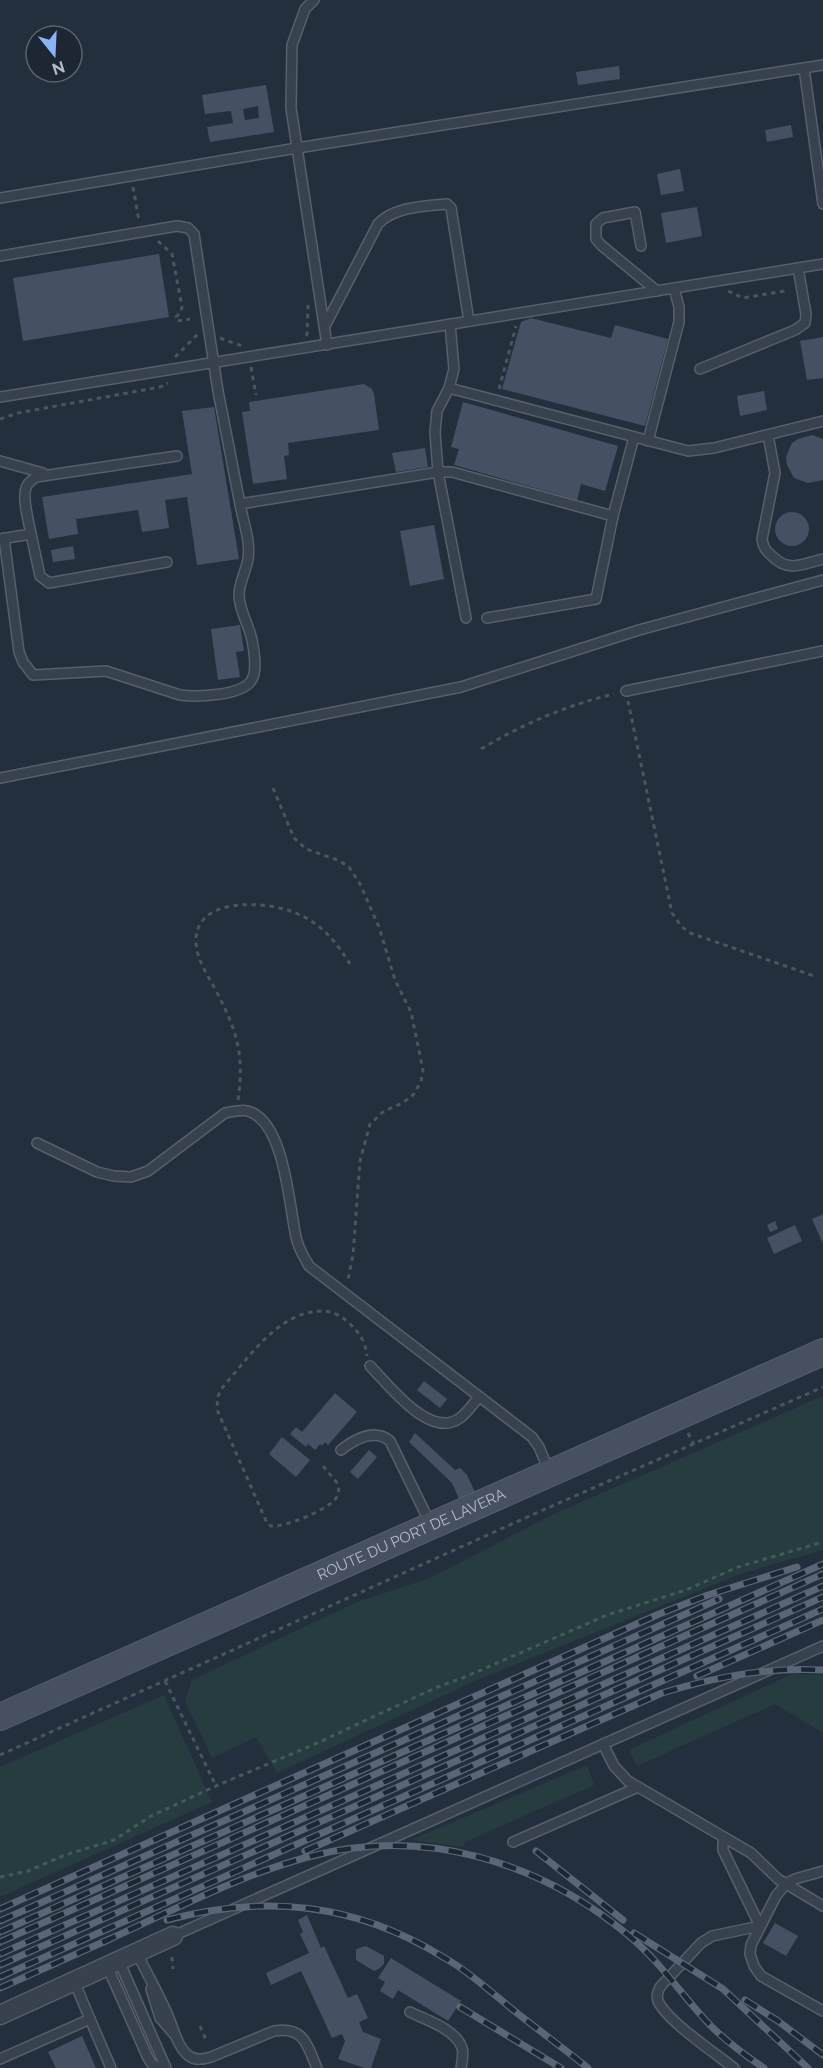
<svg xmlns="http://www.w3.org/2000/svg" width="823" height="2068" font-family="Raleway,sans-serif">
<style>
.grass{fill:#263c3f}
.building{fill:#455162;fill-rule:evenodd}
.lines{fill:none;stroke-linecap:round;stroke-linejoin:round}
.lane-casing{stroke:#565f6c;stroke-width:12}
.street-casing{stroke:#565f6c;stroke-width:21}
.secondary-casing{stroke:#565f6c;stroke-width:28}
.path{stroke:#44595c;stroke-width:3;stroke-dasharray:4.5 4.5;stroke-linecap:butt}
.lane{stroke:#38414e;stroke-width:9}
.street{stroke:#38414e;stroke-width:18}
.secondary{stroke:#465061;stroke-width:26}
.rail-casing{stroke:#5a6575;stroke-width:7}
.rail{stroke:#1d2633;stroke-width:4.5;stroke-dasharray:14;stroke-linecap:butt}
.labels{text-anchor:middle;stroke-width:6;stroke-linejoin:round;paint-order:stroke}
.street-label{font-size:15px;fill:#b4bcc9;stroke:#1d2633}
</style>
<rect width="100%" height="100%" fill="#242f3e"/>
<g class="grass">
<path d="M823,1396v154l-80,23 -266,107 -200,93 -21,-36 -44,21 -27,-57 7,-21 165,-78 73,-24 124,-64z"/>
<path d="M792,1674l31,1v58l-48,-29 -138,62 -8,-16z"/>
<path d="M164,1695l48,107 -212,95v-130z"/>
<path d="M587,1765l7,20 -129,57 -1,5 -53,-7z"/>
</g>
<g class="building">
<path d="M619,66l1,13 -42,6 -2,-13z"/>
<path d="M266,85l8,47 -64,10 -3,-15 26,-4 -2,-12 -26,3 -3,-19zM258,106l1,12 -14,2 -2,-11z"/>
<path d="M791,125l2,12 -26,5 -2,-12z"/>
<path d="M680,169l4,22 -23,4 -4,-21z"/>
<path d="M697,207l5,29 -36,7 -5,-30z"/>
<path d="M159,254l10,63 -146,24 -10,-63z"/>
<path d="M531,318l80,20 4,-13 53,14 -23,87 -143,-37 19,-67z"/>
<path d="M823,337v41l-16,2 -7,-39z"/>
<path d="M364,384l8,5 2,5 5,36 -91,13 1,12 -5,1 3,23 -34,5 -11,-72 8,-1 -1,-9z"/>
<path d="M764,391l3,19 -27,6 -3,-20z"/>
<path d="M463,402l155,44 -13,45 -24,-7 -4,16 -123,-35 5,-16 -8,-2z"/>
<path d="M214,407l25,152 -42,6 -10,-68 -22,3 4,28 -27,4 -4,-22 -62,9 2,15 -29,5 -7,-42 150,-23 -10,-63z"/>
<path d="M812,435l11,4v41l-15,3 -14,-5 -7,-13 -1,-8 6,-14 6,-4z"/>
<path d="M425,448l3,19 -32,5 -4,-19z"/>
<circle cx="792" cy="529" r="17"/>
<path d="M434,525l10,54 -34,7 -10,-55z"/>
<path d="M73,546l2,13 -22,3 -2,-12z"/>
<path d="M240,625l4,26 -8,1 4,25 -22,3 -7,-51z"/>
<path d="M823,1214v30l-11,-25z"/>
<path d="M775,1221l3,8 -8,3 -3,-7z"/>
<path d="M795,1225l7,16 -28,13 -7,-16z"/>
<path d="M424,1381l23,18 -7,9 -23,-18z"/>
<path d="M335,1393l22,19 -29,33 -3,-3 -3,4 -2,-2 -5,6 -7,-6 -2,3 -16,-13 6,-7 6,5z"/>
<path d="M415,1433l40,37 5,-2 7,7 9,19 -16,7 -8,-18 -43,-41z"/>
<path d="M282,1437l28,23 -14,17 -27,-23z"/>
<path d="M369,1450l8,7 -19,22 -8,-7z"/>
<path d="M307,1915l14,33 3,-2 24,52 9,-4 11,24 -9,4 4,10 18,7 -10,29h-7l-26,-9 7,-18 -3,-7 -10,4 -31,-67 -30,14 -5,-12 43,-20 -9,-19 3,-2 -5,-12z"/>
<path d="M775,1923l23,13 -12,20 -23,-13z"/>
<path d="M366,1946l18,10v8l-4,4 -6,3 -18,-11v-11z"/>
<path d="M391,1958l70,43 -13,20 -50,-31 -5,9 -13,-8 5,-9 -7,-4z"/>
<path d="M82,2036l14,32h-40l-8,-16z"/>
</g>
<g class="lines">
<g class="lane-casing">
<g id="lane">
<path d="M314,0l-9,9 -13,36 -1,63 36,237"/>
<path d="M804,68l19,136"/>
<path d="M0,198l297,-50 526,-83"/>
<path d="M641,246l-6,-34 -32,6 -7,6v15l5,6 56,46"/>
<path d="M0,256l177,-30 11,2 6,6 24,157 22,113 198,-32h14l161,44 -17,83 -109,19"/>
<path d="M450,324l4,45 -5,19 -12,23 -2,21 3,40 28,146"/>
<path d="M325,326l53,-102c15,-17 47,-18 69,-20l4,4 18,113"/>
<path d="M700,369l95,-39 10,-7 1,-9 -8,-46"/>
<path d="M449,388l239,63 26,-3 109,-27"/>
<path d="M0,397l823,-133"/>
<path d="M768,435l7,38 -13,66c1,8 4,12 10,17 17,17 30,8 51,3"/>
<path d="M648,441l31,-119v-15l-5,-19"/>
<path d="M0,461l43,12"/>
<path d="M613,516l21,-79"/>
<path d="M31,534l9,42 9,7 118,-21"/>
<path d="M4,538l15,114 4,10 10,13 73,-4 74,24c17,2 60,1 71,-14 7,-10 3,-30 1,-41 -3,-15 -13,-30 -13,-45 0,-12 7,-24 9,-36 3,-17 -5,-38 -8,-55"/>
<path d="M0,539l31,-5c-2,-11 -9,-36 -5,-46 1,-5 6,-8 10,-11l141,-21"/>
<path d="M626,691l197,-40"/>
<path d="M0,778l461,-91 178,-57 184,-50"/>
<path d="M37,1143l60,29 17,4 17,1 17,-6 77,-58c7,-1 15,-4 23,-2 37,11 41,95 48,126 2,11 8,20 13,29l223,171 7,10 10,24"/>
<path d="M370,1366c20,20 60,74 90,52 8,-6 13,-14 19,-21"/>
<path d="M341,1450c14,-11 33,-22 49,-9l40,82"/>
<path d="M603,1744l11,22 14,15 123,72 27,26 45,27"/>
<path d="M725,1838l-2,5v7l37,76 -48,10 -11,7 -41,44c-2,5 -4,8 -2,14 9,20 57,52 76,67"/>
<path d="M513,1842l125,-55"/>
<path d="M823,1871l-28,8 -9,5 -10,12 -25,49 -1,9 4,12 7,10 62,35"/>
<path d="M173,1936l650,-290"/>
<path d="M137,1953c9,19 20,38 29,58 7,14 10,35 23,45 7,5 15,3 22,1l63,-26c30,-5 33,14 43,37"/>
<path d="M119,1961l47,107"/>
<path d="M107,1966l41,92 4,6 8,4"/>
<path d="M74,1981l16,38"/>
<path d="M151,1989l9,29 14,16"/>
<path d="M410,2012c16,8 46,17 52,36 2,6 0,14 -1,20"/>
<path d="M0,2059l90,-40 21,49"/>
</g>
</g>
<g class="street-casing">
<path id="street" d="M0,2015l173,-79"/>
</g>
<g class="secondary-casing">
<g id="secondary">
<path id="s1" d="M0,1717l823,-365"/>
</g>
</g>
<g class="path">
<path d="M133,187l6,34"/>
<path d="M158,241l14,13 10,53 -1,5 -5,5 1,4 13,-2"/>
<path d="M728,291l15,7 42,-7"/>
<path d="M306,336l1,-2 1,-29"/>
<path d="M220,338l22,8"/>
<path d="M175,357l23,-23"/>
<path d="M251,367l5,28"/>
<path d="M499,389l17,-63"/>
<path d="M0,419l18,-6 142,-26 8,-4"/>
<path d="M628,701l44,212 10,14 8,6 127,44"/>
<path d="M481,749c42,-25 86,-44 133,-55"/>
<path d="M273,788l21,50 12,11 32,11 11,7 11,17 19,43 16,53 16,32 12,58 -2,12 -8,13 -12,9 -17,7 -14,13 -10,37 -7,94 -5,25"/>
<path d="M238,1100c7,-47 -2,-72 -24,-113 -8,-15 -18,-29 -18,-46 -1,-46 75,-40 102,-27 25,11 38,28 52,50"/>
<path d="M688,1433l6,12"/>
<path d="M323,1466l15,18c1,5 1,10 -2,14 -6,11 -53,30 -65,28l-4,-3 -49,-111 -1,-13 4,-10c27,-30 57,-78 101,-78 9,0 18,4 25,10 12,12 18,18 20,35"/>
<path d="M165,1681l51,105"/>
<path d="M0,1755l543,-245 280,-123"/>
<path d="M0,1877l28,-6 37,-16 49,-15 37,-24 65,-30 99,-42 120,-56 30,-11 142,-62 79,-25 52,-23 85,-25"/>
<path d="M172,1957l1,12"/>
<path d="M200,2026l6,14"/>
</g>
<use href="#lane" class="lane"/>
<use href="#street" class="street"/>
<use href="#secondary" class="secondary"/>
<g class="rail-casing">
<g id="rail">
<path d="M697,1676l126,-56"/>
<path d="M305,1851l357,-158c53,-16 105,-26 161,-23"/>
<path d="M536,1851l87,69"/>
<path d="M0,1909l659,-295 49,-19 89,-28"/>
<path d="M167,1920c99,-26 188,-17 276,37 25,14 47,34 69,52 25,20 51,39 76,59"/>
<path d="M0,1921l719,-322"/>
<path d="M0,1932l823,-368"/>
<path d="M634,1933l89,56 85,79"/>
<path d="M0,1942l823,-368"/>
<path d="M103,1942c67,-30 134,-66 205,-85 114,-31 231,4 320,78 35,29 56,64 86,94 15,14 32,27 50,39"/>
<path d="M0,1954l823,-368"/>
<path d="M0,1965l823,-368"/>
<path d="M0,1977l823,-368"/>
<path d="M0,1988l110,-49"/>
<path d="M745,2000l33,21 45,34"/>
<path d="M460,2007l101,61"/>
</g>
</g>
<use href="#rail" class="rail"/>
</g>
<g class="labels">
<g class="street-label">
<text dy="5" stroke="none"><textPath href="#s1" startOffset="450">ROUTE DU PORT DE LAVERA</textPath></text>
</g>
</g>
<g transform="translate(54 54) rotate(162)"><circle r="28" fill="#1d2633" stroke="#59626f" stroke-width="1.5"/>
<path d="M0-4.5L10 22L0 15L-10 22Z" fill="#8ab4f8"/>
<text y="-9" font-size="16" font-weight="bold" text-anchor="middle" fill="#b4bcc9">N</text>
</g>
</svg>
